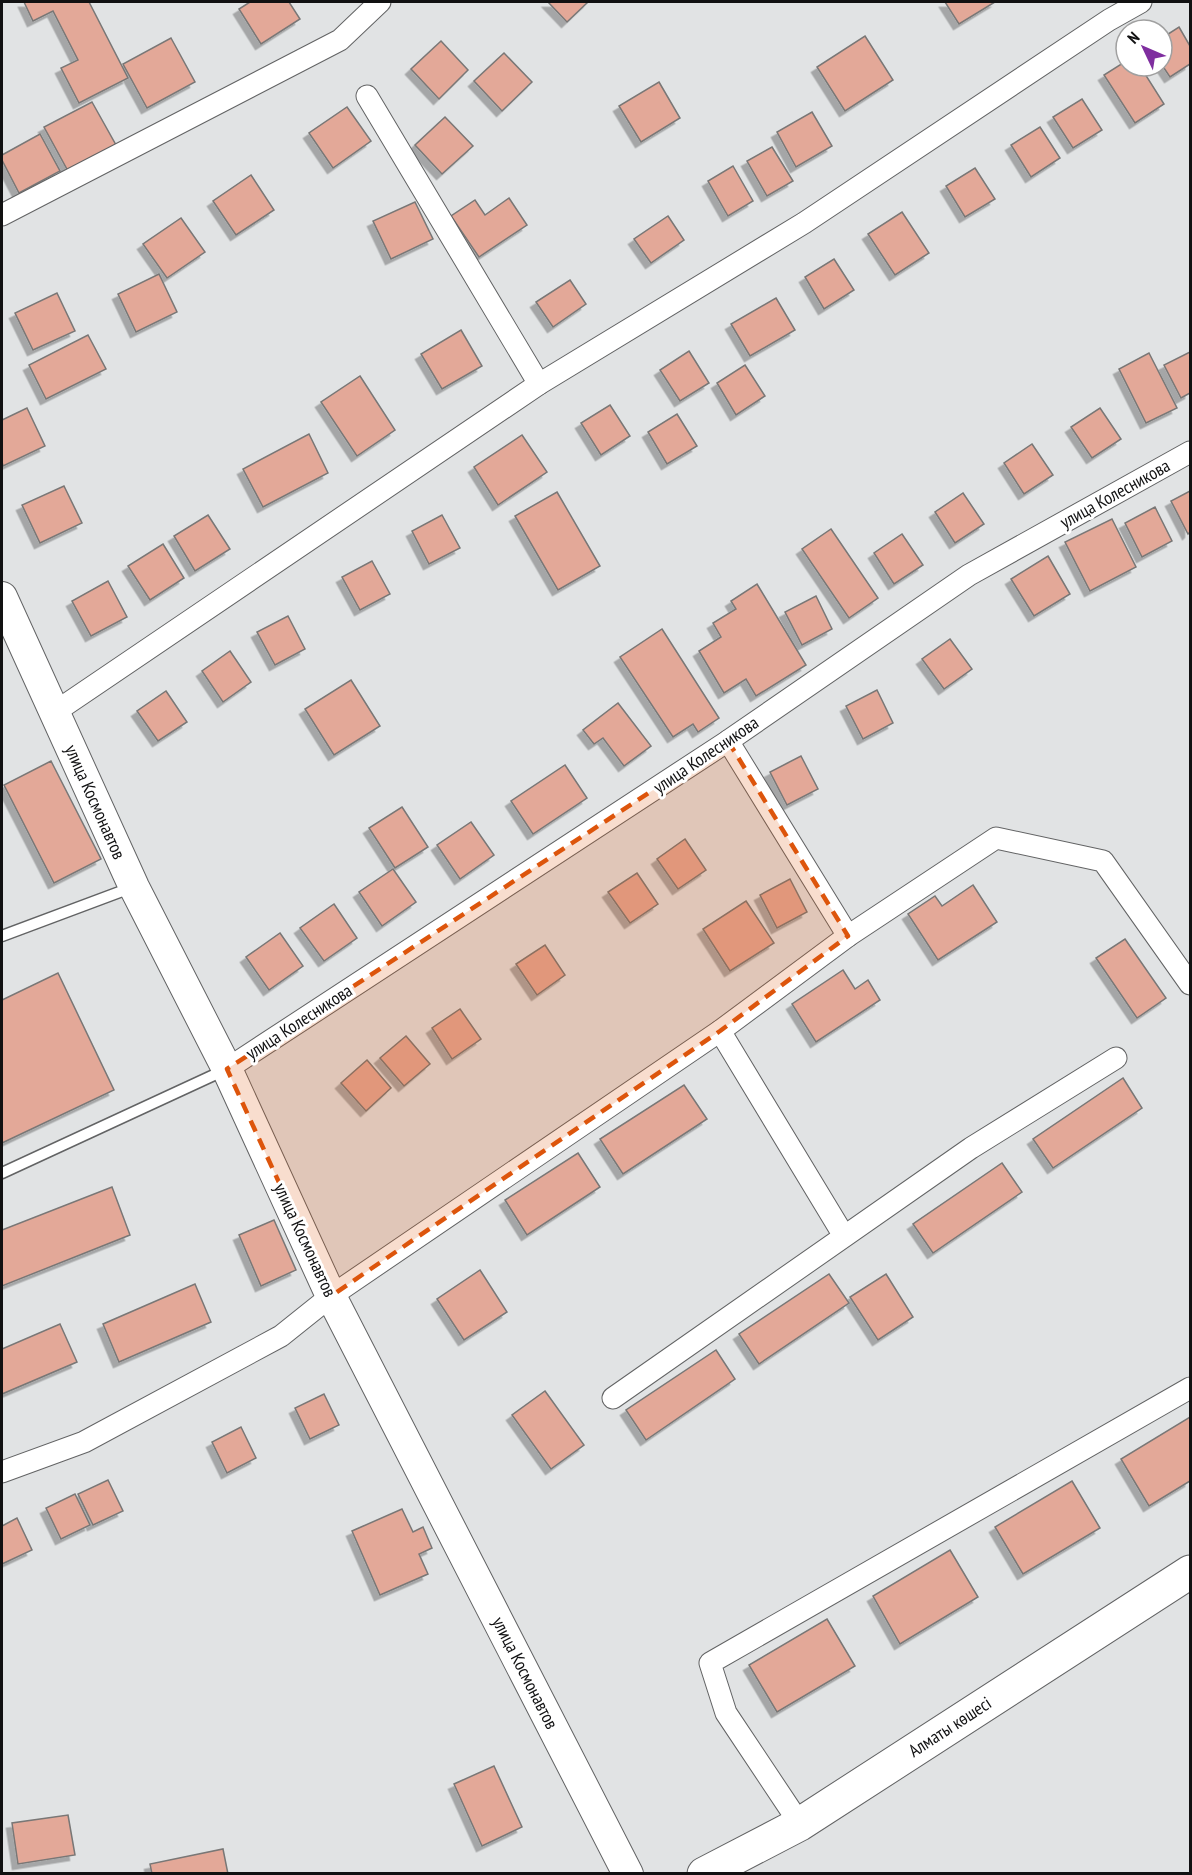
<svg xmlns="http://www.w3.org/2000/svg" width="1192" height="1875" font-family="'PT Sans Narrow',sans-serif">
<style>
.building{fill:#e3a898;stroke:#797776;stroke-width:1.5;filter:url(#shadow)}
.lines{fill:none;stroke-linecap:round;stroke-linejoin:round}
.service-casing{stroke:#626364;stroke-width:13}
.minor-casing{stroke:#626364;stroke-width:23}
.secondary-casing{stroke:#626364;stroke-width:32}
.primary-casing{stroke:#626364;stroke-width:35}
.service{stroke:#fff;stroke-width:10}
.minor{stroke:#fff;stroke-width:21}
.secondary{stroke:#fff;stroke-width:30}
.primary{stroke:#fff;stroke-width:33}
.marked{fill:#dd550c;fill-opacity:0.2;stroke:#dd550c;stroke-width:4.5;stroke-dasharray:12 8;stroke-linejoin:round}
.labels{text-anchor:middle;stroke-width:6;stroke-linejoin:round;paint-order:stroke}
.street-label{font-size:18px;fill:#111112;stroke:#fff}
</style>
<defs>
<filter id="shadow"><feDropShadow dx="-5.5" dy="5.5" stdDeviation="0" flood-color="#0004"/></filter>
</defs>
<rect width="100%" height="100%" fill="#e1e3e4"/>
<g class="building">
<path d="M24,2h65l39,76 -49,25 -18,-35 17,-8 -25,-49 -20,10z"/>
<path d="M250,2h39l11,17 -39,25 -22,-35z"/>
<path d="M548,2h40l-21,20z"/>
<path d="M945,2h50l-36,22z"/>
<path d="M1179,27l11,19v18l-20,13 -8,-12v-27z"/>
<path d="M865,36l28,44 -48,31 -28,-44z"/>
<path d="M171,38l24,44 -48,26 -24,-44z"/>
<path d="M441,41l27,29 -29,29 -28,-30z"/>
<path d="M504,53l28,29 -30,29 -28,-30z"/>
<path d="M1126,61v5h14l24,38 -29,19 -31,-48z"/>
<path d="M659,82l21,36 -39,24 -22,-36z"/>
<path d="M1082,99l20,31 -29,18 -20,-31z"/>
<path d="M92,102l24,43 -48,26 -24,-44z"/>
<path d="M347,107l24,34 -38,27 -24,-35z"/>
<path d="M812,112l20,34 -36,21 -19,-35z"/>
<path d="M445,117l28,29 -31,28 -27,-29z"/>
<path d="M1040,127l20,31 -29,19 -20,-32z"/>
<path d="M40,134l20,37 -41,22 -17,-33v-5z"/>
<path d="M772,147l21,34 -26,15 -20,-35z"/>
<path d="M733,166l20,35 -25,15 -20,-35z"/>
<path d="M975,168l20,31 -30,18 -19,-31z"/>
<path d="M251,175l23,35 -38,25 -23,-34z"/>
<path d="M509,198l18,27 -48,32 -28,-41 24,-16 10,15z"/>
<path d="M415,202l18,37 -42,20 -18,-38z"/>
<path d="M902,212l27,41 -34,22 -27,-41z"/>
<path d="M668,216l16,24 -33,23 -17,-24z"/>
<path d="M181,218l24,34 -38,26 -24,-34z"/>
<path d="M834,259l20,31 -30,19 -19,-32z"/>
<path d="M159,274l18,38 -41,20 -18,-38z"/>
<path d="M570,280l16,24 -33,23 -17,-25z"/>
<path d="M57,293l18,38 -42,19 -18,-37z"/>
<path d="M776,298l19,32 -45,26 -19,-32z"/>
<path d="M461,330l21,36 -40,23 -21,-35z"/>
<path d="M88,335l18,34 -60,30 -17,-34z"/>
<path d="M689,351l20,32 -29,18 -20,-31z"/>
<path d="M1190,352v41l-9,5 -17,-33z"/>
<path d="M1149,353l28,55 -31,15 -27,-54z"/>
<path d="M745,365l20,31 -29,19 -19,-32z"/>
<path d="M360,376l35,54 -38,26 -36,-54z"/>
<path d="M610,405l20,31 -29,19 -20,-32z"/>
<path d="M27,408l18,38 -42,20 -1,-4v-42z"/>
<path d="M1100,408l21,31 -29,19 -21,-31z"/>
<path d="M677,414l20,32 -30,18 -19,-32z"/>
<path d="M309,434l19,39 -65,34 -20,-38z"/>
<path d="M522,435l25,37 -49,33 -24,-38z"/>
<path d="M1032,444l21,31 -29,19 -20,-31z"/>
<path d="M64,486l18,37 -42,20 -18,-38z"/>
<path d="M1190,491v41l-2,2 -17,-33z"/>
<path d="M557,492l43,74 -42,24 -43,-74z"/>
<path d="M963,493l21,31 -29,19 -20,-31z"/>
<path d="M1155,507l17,34 -30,16 -17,-34z"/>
<path d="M208,515l22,34 -35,22 -21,-35z"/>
<path d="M442,515l18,33 -31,16 -17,-33z"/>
<path d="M1112,519l24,48 -46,24 -25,-49z"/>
<path d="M831,529l47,69 -29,20 -47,-69z"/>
<path d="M902,534l21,31 -29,19 -20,-31z"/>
<path d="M163,544l21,34 -34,22 -22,-34z"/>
<path d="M1048,556l22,38 -36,22 -23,-37z"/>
<path d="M372,561l18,33 -30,16 -18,-33z"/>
<path d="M108,581l19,36 -36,19 -19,-35z"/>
<path d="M757,584l49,81 -50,31 -10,-17 -22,14 -25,-42 22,-14 -8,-14 23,-14 -5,-8z"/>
<path d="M816,596l16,33 -30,16 -17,-33z"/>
<path d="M288,616l17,33 -30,16 -18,-33z"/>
<path d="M662,629l57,89 -21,14 -5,-8 -20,13 -53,-80z"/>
<path d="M950,639l22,30 -28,20 -22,-30z"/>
<path d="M230,651l21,31 -28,20 -21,-31z"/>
<path d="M351,680l29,46 -46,29 -29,-46z"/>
<path d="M877,690l16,33 -30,16 -17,-33z"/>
<path d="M166,691l21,31 -29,19 -21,-30z"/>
<path d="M618,703l33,43 -27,20 -21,-28 -9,6 -11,-14z"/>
<path d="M801,756l17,33 -31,16 -17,-33z"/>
<path d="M51,761l50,98 -47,24 -50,-98z"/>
<path d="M565,765l22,33 -54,36 -22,-33z"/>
<path d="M402,807l26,40 -33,21 -26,-40z"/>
<path d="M471,822l23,33 -34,24 -23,-34z"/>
<path d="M685,839l21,31 -28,19 -21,-30z"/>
<path d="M393,869l23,33 -34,24 -23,-34z"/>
<path d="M637,873l21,31 -28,19 -22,-31z"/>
<path d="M790,879l17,33 -30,16 -17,-33z"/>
<path d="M973,885l24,37 -59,38 -30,-46 27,-18 7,10z"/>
<path d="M746,901l28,42 -44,28 -27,-42z"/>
<path d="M334,904l23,34 -33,23 -24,-33z"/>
<path d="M280,933l23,33 -34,24 -23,-33z"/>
<path d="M1125,939l41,59 -29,20 -41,-60z"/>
<path d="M545,945l20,30 -28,20 -21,-31z"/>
<path d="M843,970l12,19 13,-9 12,20 -64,42 -24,-38z"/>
<path d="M58,973l56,117 -112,53v-143z"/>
<path d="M460,1009l21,30 -29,20 -20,-31z"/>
<path d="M406,1036l24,28 -26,22 -24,-28z"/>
<path d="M367,1060l24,28 -25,23 -25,-28z"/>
<path d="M1123,1078l19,30 -89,60 -20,-29z"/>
<path d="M684,1085l23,34 -84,55 -23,-35z"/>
<path d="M578,1153l22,34 -73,48 -22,-35z"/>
<path d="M1002,1163l20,29 -89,61 -20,-29z"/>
<path d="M112,1187l18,48 -128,51v-56z"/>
<path d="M274,1220l22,50 -35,16 -22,-51z"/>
<path d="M480,1270l27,42 -43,28 -27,-41z"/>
<path d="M829,1274l20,29 -90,61 -20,-30z"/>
<path d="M886,1274l27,43 -35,23 -28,-43z"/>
<path d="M195,1284l16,38 -92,40 -16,-38z"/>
<path d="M60,1324l17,38 -75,32v-45z"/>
<path d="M716,1350l19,29 -89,61 -20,-30z"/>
<path d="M545,1391l39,54 -33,24 -39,-54z"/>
<path d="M324,1394l15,31 -29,14 -15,-31z"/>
<path d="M1190,1417v64l-41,25 -28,-47z"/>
<path d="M241,1427l15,31 -29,15 -15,-31z"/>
<path d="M108,1480l15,31 -30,14 -15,-31z"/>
<path d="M1072,1481l28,47 -77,46 -28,-47z"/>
<path d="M75,1494l15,31 -29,14 -15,-31z"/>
<path d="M402,1509l11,23 10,-5 9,21 -13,6 9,20 -48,21 -28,-64z"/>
<path d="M17,1518l15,32 -30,14v-38z"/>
<path d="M950,1550l28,47 -78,47 -27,-48z"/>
<path d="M827,1619l28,47 -78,46 -28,-47z"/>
<path d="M494,1766l28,61 -40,19 -28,-62z"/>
<path d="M68,1815l7,40 -57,9 -6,-41z"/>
<path d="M223,1849l5,25h-76l-2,-10z"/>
</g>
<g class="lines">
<g class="service-casing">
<g id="service">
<path d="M2,936l131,-49"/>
<path d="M2,1173l225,-104"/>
</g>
</g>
<g class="minor-casing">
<g id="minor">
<path d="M367,96l172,288"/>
<path d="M2,215l338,-175 40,-38"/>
<path d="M55,712l484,-328 265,-161 305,-203 32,-18"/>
<path d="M728,741l120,195"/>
<path d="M720,1031l124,205"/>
<path d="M227,1069l501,-328 241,-166 221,-123"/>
<path d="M613,1398l358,-250 145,-90"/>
<path d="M2,1472l82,-30 197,-106 50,-40 389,-265 128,-95 148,-98 107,23 87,123"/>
<path d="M800,1824l-74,-111 -16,-50 480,-275"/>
</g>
</g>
<g class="secondary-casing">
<path id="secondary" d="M2,597l132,290 93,182 104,227 297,578"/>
</g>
<g class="primary-casing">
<path id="primary" d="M704,1874l96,-50 390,-252"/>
</g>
<use href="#service" class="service"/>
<use href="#minor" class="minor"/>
<use href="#secondary" class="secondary"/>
<use href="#primary" class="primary"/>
</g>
<path class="marked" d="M728,741l120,195 -128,95 -389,265 -104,-227z"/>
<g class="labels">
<g class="street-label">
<text transform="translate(1115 494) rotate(-29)" y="6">улица Колесникова</text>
<text transform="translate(706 755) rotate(-34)" y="6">улица Колесникова</text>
<text transform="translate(95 802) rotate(66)" y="6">улица Космонавтов</text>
<text transform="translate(299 1022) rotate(-33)" y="6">улица Колесникова</text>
<text transform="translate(305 1240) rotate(65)" y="6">улица Космонавтов</text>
<text transform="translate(525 1673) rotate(63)" y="6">улица Космонавтов</text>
<text transform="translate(950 1727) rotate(-33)" y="6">Алматы көшесі</text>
</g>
</g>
<rect width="1192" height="1875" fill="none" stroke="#111112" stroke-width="6"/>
<g transform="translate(1144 48) rotate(314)"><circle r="28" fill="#ffffff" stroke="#a0a0a0" stroke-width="1.5"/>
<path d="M0-4.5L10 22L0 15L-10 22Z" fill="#7f2e9f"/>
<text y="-9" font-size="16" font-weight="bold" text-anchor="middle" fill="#111112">N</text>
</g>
</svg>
